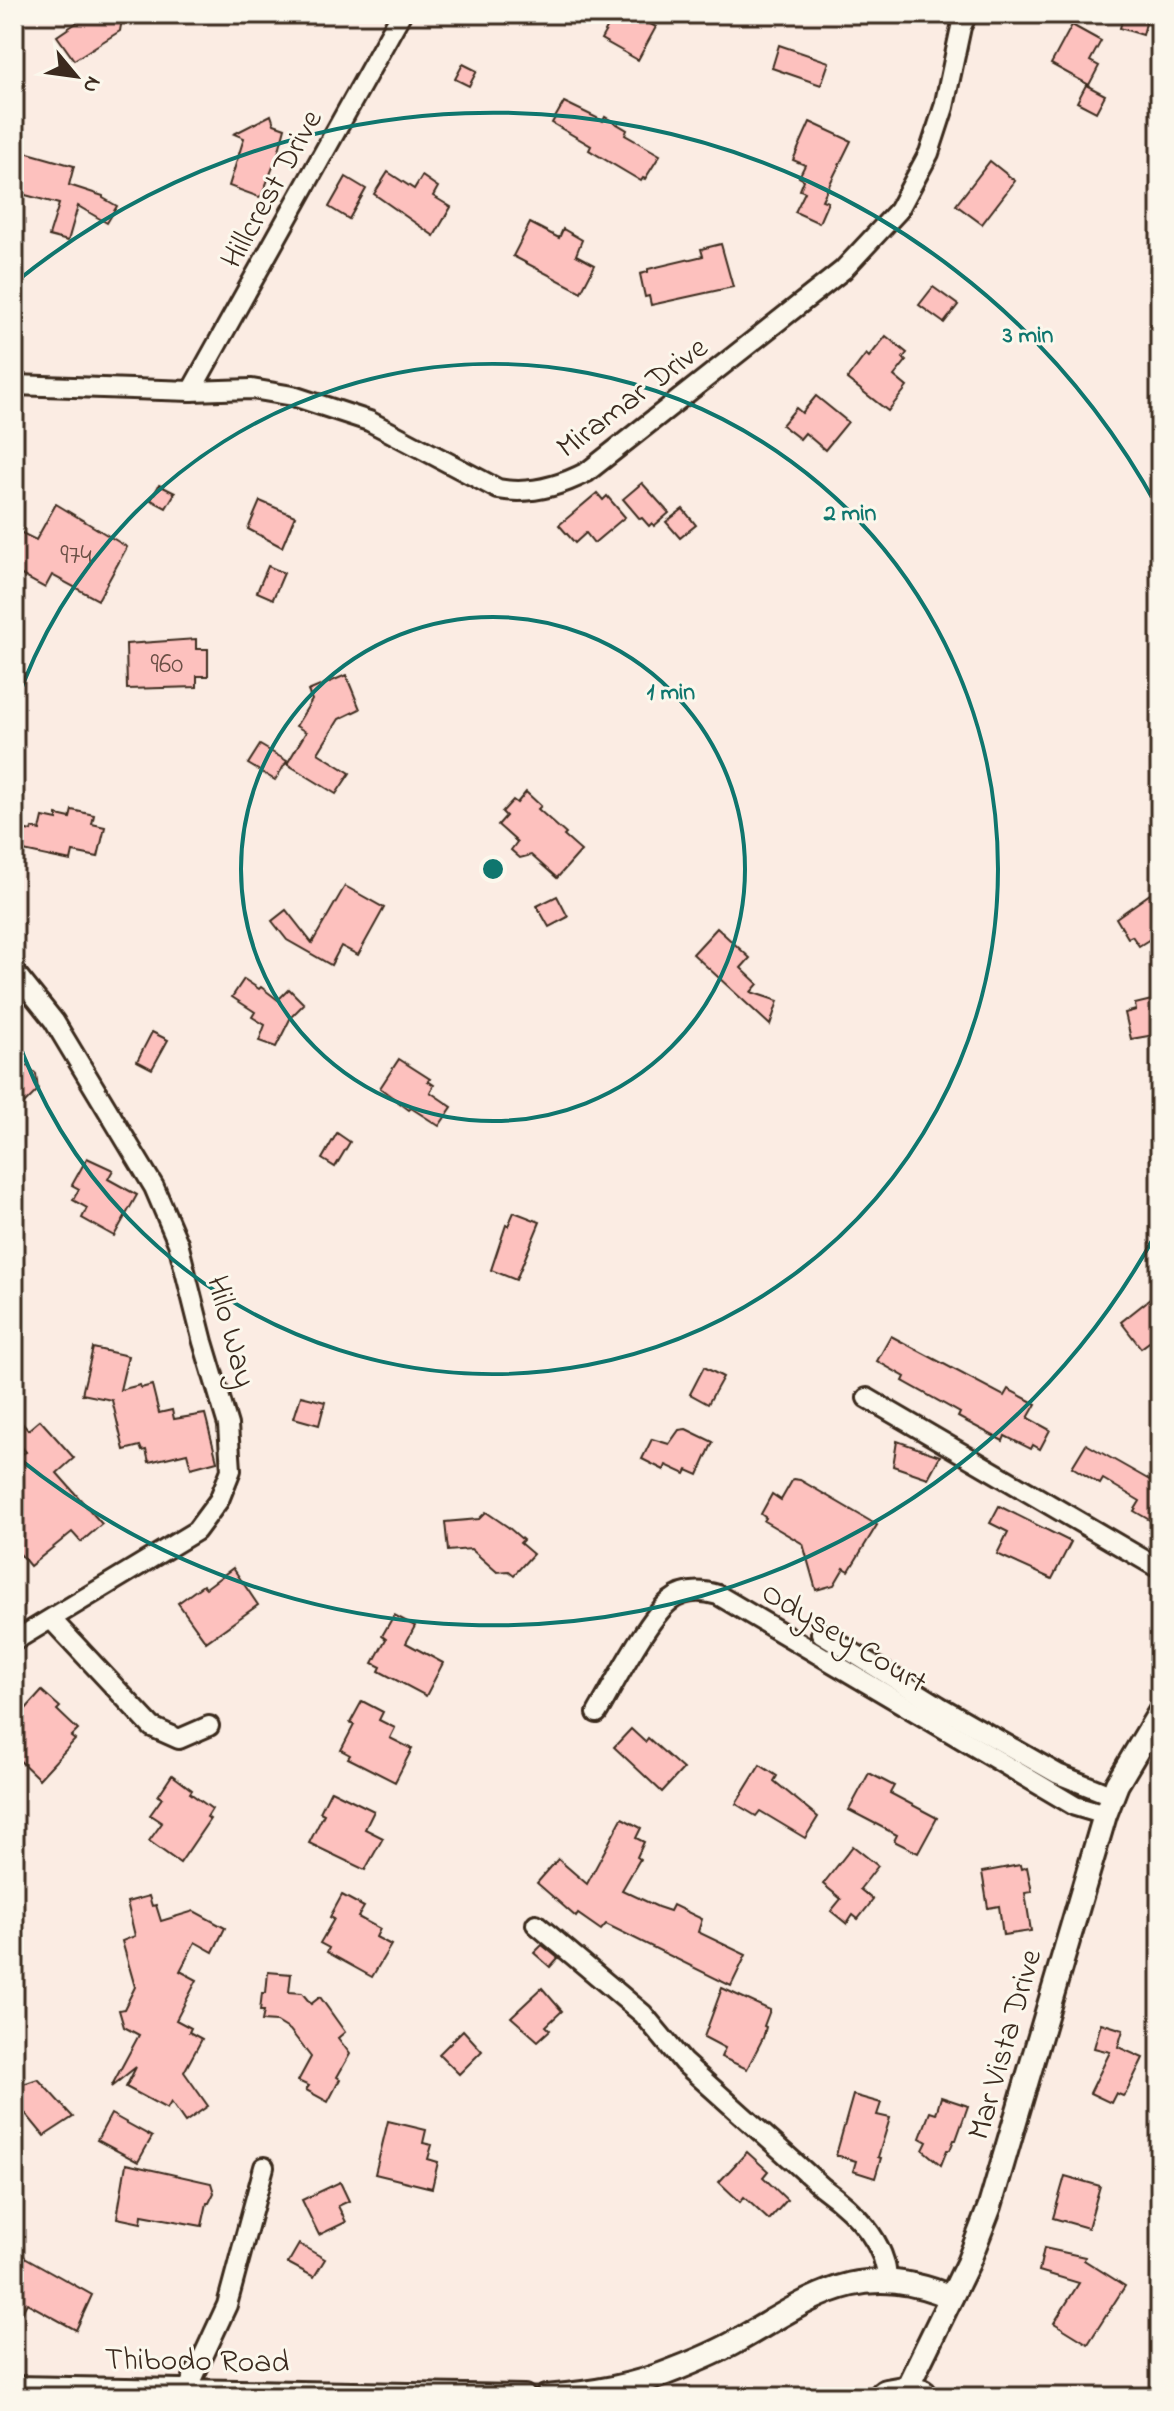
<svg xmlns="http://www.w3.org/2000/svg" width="1174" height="2411" font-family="'Indie Flower',sans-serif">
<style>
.building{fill:#fdc1be;stroke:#3b2a1e;stroke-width:2}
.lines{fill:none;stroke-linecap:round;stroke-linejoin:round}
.minor-casing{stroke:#3b2a1e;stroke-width:24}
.tertiary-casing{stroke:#3b2a1e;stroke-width:28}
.motorway-casing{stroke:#3b2a1e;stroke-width:40}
.minor{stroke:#fbf7ec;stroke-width:18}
.tertiary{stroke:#fbf7ec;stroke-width:22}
.motorway{stroke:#fbf7ec;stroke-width:34}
.ring{fill:none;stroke:#0f766e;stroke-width:4}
.labels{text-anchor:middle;stroke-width:6;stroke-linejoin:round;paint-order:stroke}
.number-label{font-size:28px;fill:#6c5046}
.street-label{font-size:32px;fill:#3b2a1e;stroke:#fbf7ec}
.centre{fill:#0f766e;stroke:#fbf7ec;stroke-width:4}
.ring-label{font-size:24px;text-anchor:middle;font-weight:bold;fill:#0f766e;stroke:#fbf7ec;stroke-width:6;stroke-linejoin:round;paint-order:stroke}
</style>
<rect width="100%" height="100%" fill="#fbece3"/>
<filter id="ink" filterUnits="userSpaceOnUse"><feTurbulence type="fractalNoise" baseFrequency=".0125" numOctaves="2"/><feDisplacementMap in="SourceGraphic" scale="16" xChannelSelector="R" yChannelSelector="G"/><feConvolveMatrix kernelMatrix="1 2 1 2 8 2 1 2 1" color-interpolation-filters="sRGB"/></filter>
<g filter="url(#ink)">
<g class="building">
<path d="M74,14h49l-3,17 -46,29 -17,-24 22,-15z"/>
<path d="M615,14h17l24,13 -18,33 -37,-21z"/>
<path d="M1124,14l23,5 -4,16 -23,-7z"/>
<path d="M1072,25l29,16 -11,20 9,5 -10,19 -38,-21z"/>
<path d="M779,45l50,17 -8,23 -49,-17z"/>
<path d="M463,64l14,7 -8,15 -14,-7z"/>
<path d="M1086,85l19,10 -9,17 -19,-10z"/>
<path d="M564,102l39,19 2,-4 22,13 -2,5 35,20 -15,24 -2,-1 -2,3 -52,-31 2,-4 -39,-23z"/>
<path d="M271,115l3,9 11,4 -7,26 -16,41 -3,2 -30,-11 15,-48 -10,-4z"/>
<path d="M810,122l41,19 -29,59 6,2 -9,21 -24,-11 10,-20 -5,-2 4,-10 -5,-3 6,-12 -12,-5z"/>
<path d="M14,149l60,17 -5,19 34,11v2l14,8 -10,17 -29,-17 -10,35 -19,-5 10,-32 -45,-12z"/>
<path d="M990,161l25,20 -33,43 -26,-19z"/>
<path d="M388,172l26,17 8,-13 16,11 -5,9 18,11 -17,29 -60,-42z"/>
<path d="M346,177l20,12 -17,30 -20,-12z"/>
<path d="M530,223l29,15 4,-9 19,11 -6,15 19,10 -14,27 -68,-36z"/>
<path d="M721,244l12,43 -82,18 -2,-9 -4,1 -5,-23 8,-2v-3l55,-13 -2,-7z"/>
<path d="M933,287l25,18 -14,18 -25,-18z"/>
<path d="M886,336l21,17 -4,5 3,3 -12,15 13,11 -19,24 -41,-32 19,-25 3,3z"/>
<path d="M816,396l32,26 -23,28 -20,-17 -5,6 -18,-14 14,-17 6,5z"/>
<path d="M642,483l27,30 -15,13 -2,-3 -3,3 -7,-8 -2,1 -17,-20z"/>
<path d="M159,485l16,8 -9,15 -15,-8z"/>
<path d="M597,493l6,7 4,-4 18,21 -31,26 -8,-10 -11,10 -16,-18z"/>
<path d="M260,501l35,15 -13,31 -34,-18z"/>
<path d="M56,504l71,43 -29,53 -46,-25 -7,13 -31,-17v-42l22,11z"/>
<path d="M683,509l13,16 -16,13 -14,-16z"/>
<path d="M268,566l16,7 -11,26 -16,-7z"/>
<path d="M196,639v10h12v27h-11v11l-70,2 -1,-45z"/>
<path d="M346,675l14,34 -21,10 -21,34 32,20 -14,21 -49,-30 19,-32 -10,-6 16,-26 -4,-9z"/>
<path d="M260,745l27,16 -12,19 -27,-16z"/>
<path d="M526,792l15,14 -3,3 28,25 -2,2 17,15 -24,27 -26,-23 -11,3 -9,-8 6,-8 -19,-17 8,-9 -4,-4 11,-12 4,3z"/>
<path d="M72,810l22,5 -2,9 13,3 -7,30 -25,-5 -2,9 -57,-12v-22l17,4 1,-3 8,2 3,-13 14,3v-5l13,3z"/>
<path d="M345,886l39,22 -26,47 -17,-9 -10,19 -44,-25 -15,-19 14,-11 26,33z"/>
<path d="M1160,887v37l-6,4 4,6 -19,12 -7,-10 -4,2 -12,-20z"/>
<path d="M557,896l11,21 -19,10 -12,-21z"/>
<path d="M717,928l33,30 -9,10 17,16 -7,8 27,9 -8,24 -77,-71z"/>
<path d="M244,979l15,10 2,-2 17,13 11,-11 15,15 -13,13 -15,30 -17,-6 6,-16 -13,-8 3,-5 -23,-15z"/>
<path d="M1160,998v36l-29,5 -6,-26 11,-3 -1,-6z"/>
<path d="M152,1032l16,8 -16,29 -15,-8z"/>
<path d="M14,1053l22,21 2,16 -24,24z"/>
<path d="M399,1059l31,20 -2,2 6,4 -4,7 22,15 -13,19 -28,-18 -2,2 -29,-22z"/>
<path d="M337,1133l13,9 -15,25 -13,-8z"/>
<path d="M87,1158l26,12 -5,9 29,16 -23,41 -32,-18 5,-10 -14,-8 6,-11 -7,-4z"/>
<path d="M514,1212l26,10 -24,58 -25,-10 15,-45 2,1z"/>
<path d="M1160,1291v43l-19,14 -20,-26z"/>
<path d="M891,1336l113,60 4,-7 28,15 -8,14 22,12 -10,19 -7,-4 -2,4 -26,-13 -2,5 -45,-24 2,-4 -57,-32 2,-4 -28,-16z"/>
<path d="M93,1348l35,8 -8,34 20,-5 1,3 11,-3 7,28 13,-3 2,9 31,-5 12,47 -26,7 -4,-15 -38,9 -3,-12 -4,1 -2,-5 -16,4 -12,-50 -30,-6z"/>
<path d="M704,1367l19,10 -15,27 -18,-10z"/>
<path d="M301,1396l24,6 -6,23 -25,-7z"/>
<path d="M14,1414l14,16 12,-10 34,38 -17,15 45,51 -21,18 -9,-10 -42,34 -16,-19v-89l12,-6 -12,-14z"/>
<path d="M686,1429l27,13 -15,33 -11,-5 -2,4 -19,-9 -2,5 -22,-11 10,-20 17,5 10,-14z"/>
<path d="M897,1441l43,15 -12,22 -35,-12z"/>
<path d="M1086,1444l74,42v40l-26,-15 6,-10 -37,-22 -3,5 -28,-17z"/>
<path d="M793,1479l7,1 77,45 -28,46 -5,-3 -10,17 -18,5 -13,-46 -39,-23 2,-3 -5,-4 11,-20 9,6z"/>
<path d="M999,1506l72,36 -19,37 -55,-25 11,-22 -18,-9z"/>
<path d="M486,1512l22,15 15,13 -3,3 13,11 -19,21 -5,-4 -12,1 -26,-23 -23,2 -3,-29 34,-3z"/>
<path d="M233,1568l25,37 -52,37 -28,-39 25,-18 3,3z"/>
<path d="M394,1615l21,11 -9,17 37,20 -17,33 -47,-25 2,-4 -8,-4 13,-24 -4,-3z"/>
<path d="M42,1691l18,16 -3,3 21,20 -7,7 4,3 -36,39 -25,-24v-33z"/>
<path d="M362,1701l21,11 -4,8 16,8 -5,10 22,11 -17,33 -47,-24 2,-3 -9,-5 13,-25 -4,-2z"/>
<path d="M631,1729l14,13 3,-4 35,31 -21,23 -48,-45z"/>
<path d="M760,1765l17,11 -3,5 44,36 -13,21 -45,-27 -4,5 -20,-12z"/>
<path d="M869,1773l25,13 -4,7 47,25 -19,35 -24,-12 3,-6 -48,-25z"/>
<path d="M172,1775l20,15 -2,3 22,16 -5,8 3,2 -30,44 -31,-22 13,-18 -12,-8 12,-17 -4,-2z"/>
<path d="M331,1790l43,21 -9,18 18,9 -18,32 -56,-27 15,-29 -4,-2z"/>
<path d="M622,1818l19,10 -5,10 8,4 -7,15 3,2 -18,31 36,17 12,4 3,-6 29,14 -4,13 48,23 -15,31 -125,-62 -5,6 -23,-16 -2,3 -39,-34 21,-24 29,25z"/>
<path d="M853,1846l25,20 -18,23 13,11 -15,19 -5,-4 -6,9 -16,-13 10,-12 -18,-15z"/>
<path d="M1020,1865l1,4 6,-2 5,25 -7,1 6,38 -28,4 -4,-29 -11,2 -6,-36z"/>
<path d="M342,1895l22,12 -6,10 22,12 -4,8 15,8 -19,32 -45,-25 2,-4 -9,-5 14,-24 -4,-2z"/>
<path d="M149,1896l3,10 4,-1 5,16 33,-10 31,17 -12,24 -18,-10 -15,29 17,9 -21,40 15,8 -2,4 13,7 -18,33 24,34 -23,16 -14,-20 -4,7 -41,-22 10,-20 -25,20 28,-52 -15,-8 -5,-17 5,-1 11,-22 -13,-46 13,-5 -8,-34z"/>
<path d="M542,1945l16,13 -8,9 -16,-14z"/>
<path d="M268,1972l23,2 -2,18 13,1 9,11 9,-7 25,35 -7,6 12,16 -13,23 3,2 -12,23 -22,-12 3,-4 -11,-5 13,-24 -21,-27 -13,-8 -15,-1 2,-10h-4l2,-18h4z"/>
<path d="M542,1988l20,23 -16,15 4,4 -12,11 -27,-24z"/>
<path d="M722,1988l48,22 -6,16 2,1 -3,11 -16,31 -26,-12 4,-9 -21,-11z"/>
<path d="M1101,2023l22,7 -5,17 25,11 -16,33 -4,5 -7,-3 -5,10 -21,-10 20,-41 -16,-4z"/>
<path d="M463,2030l19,21 -23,23 -20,-20z"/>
<path d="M38,2079l35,38 -29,19 -18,-22 -12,4v-31z"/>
<path d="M853,2095l28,8 -4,12 13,3 -12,39 3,1 -6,20 -22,-7 3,-10 -20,-6z"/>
<path d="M941,2097l27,9 -12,34h-2l-4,10h-3l-6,15 -18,-15 4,-8 -7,-4 10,-26 6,2z"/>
<path d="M111,2114l41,23 -14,25 -41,-22z"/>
<path d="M388,2121l38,9 -3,13 9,2 -4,14 10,3 -6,26 -57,-14z"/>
<path d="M747,2152l21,19 -5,6 24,23 -18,20 -25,-23 -4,5 -21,-20z"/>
<path d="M126,2164l85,19 3,10 -5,10h-2l-5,23 -60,-11 -1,8 -24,-5z"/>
<path d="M1065,2176l35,10 -12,42 -35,-10z"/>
<path d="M340,2182l9,19 -11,5 8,16 -27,13 -17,-35z"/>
<path d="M299,2244l26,15 -11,18 -26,-14z"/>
<path d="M1044,2248l41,9 -1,3 41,26 -37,58 -34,-21 25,-40 -40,-12z"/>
<path d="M14,2251l78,44 -16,35 -49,-27 -13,24z"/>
</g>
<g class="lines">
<g class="minor-casing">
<g id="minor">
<path d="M14,385l177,6 61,-2 41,7 76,25 129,68c31,6 62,-3 89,-17l256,-202 55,-59 31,-58 15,-46 17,-80 6,-13"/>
<path d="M191,391l210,-377"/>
<path d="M14,971l40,50 100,166 24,56 25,99 25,83 3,45 -12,30 -23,31 -182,110"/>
<path d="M867,1398l293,171"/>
<path d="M52,1620l100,107 27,12 30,-13"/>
<path d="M821,1633l118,73 119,68 55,22"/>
<path d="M597,1713c16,-27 51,-95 73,-112 15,-12 32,-11 48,-6l357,211 30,9"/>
<path d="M536,1924l107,90 40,48 139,125c30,22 65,54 65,94"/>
<path d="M187,2391l40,-86 37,-138"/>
</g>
</g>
<g class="tertiary-casing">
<g id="tertiary">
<path d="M14,2388l510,9"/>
<path d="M904,2394l64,-131 22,-57 115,-391 12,-31 43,-72"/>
<path d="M546,2397c45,-4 87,-10 130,-28 20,-8 42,-17 61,-28 78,-44 121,-83 214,-44"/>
</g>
</g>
<g class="motorway-casing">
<path id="motorway" d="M887,2397l17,-3 16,3"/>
</g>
<use href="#minor" class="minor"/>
<use href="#tertiary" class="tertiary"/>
<use href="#motorway" class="motorway"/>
</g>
</g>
<g class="ring">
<circle cx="493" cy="869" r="252"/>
<path d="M14 709A505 505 0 1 1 14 1029"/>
<path d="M1158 1230A757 757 0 0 1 17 1457M17 281A757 757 0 0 1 1158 508"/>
</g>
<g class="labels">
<g class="number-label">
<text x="76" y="563">974</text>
<text x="167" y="672">960</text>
</g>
<g class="street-label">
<text transform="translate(270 188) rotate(-61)" y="11">Hillcrest Drive</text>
<text transform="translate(631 396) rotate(-37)" y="11">Miramar Drive</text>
<text transform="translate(233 1331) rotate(75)" y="11">Hilo Way</text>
<text transform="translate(845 1636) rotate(31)" y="11">Odysey Court</text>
<text transform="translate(1003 2044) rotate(-74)" y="11">Mar Vista Drive</text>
<text transform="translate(197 2359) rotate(1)" y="11">Thibodo Road</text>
</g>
</g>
<circle cx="493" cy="869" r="12" class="centre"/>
<g class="ring-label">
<text x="1028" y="342">3 min</text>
<text x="850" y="520">2 min</text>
<text x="671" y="699">1 min</text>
</g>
<rect width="1174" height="2411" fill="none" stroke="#fbf7ec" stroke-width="48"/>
<rect x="24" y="24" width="1126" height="2363" fill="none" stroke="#3b2a1e" stroke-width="3" filter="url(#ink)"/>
<g transform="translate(76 76) rotate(119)" stroke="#fbf7ec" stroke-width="6" paint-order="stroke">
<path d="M0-6L14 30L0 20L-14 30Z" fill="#3b2a1e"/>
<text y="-12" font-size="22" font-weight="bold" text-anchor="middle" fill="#3b2a1e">N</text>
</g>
</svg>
